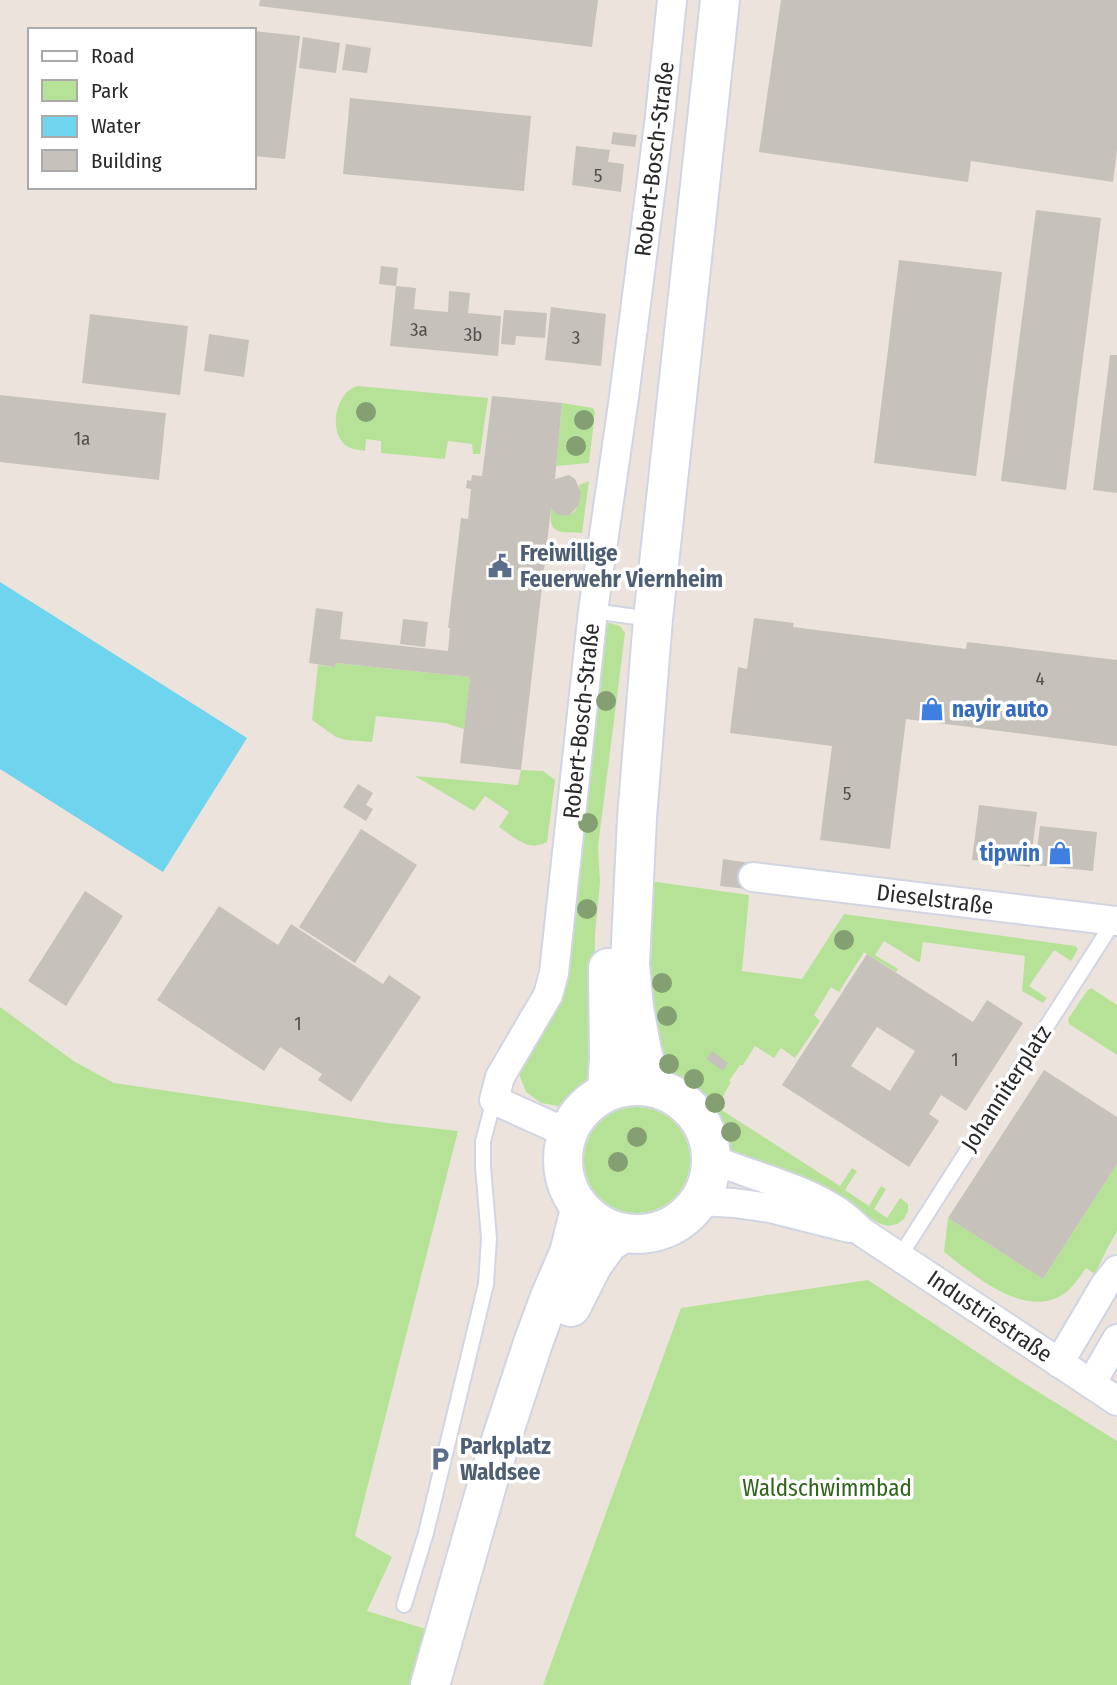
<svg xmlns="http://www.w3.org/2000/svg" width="1117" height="1685" font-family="'Fira Sans Condensed',sans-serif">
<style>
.green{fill:#b6e298}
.water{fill:#6fd4ed}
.building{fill:#c7c1bb;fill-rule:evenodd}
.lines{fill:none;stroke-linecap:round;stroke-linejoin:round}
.service-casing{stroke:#d1d5e2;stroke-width:18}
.minor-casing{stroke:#d1d5e2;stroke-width:32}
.secondary-casing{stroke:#d1d5e2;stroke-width:42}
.service{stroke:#fff;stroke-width:14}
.minor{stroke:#fff;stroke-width:28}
.secondary{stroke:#fff;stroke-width:38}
.tree{fill:#849f72}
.labels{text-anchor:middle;stroke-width:7;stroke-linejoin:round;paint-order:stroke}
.number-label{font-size:19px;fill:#51504e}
.street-label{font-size:23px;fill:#2a2a2a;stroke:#fff}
.service-label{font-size:23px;font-weight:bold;fill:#4e5e75;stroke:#fff;text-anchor:start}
.shop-label{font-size:23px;font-weight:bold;fill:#366cbe;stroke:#fff;text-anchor:start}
.park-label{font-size:23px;fill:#2f661b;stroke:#fff}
</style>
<rect width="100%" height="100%" fill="#ece4dc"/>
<g class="green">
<path d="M358,386l130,12 -8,56h-7l-1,-10 -24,-3 -3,18 -64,-6v-12l-15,-2 -1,12c-5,-1 -13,-2 -17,-4 -21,-13 -13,-56 10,-61z"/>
<path d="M562,403l31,5 2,4 -6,51 -33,3z"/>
<path d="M589,481l-7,52c-22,-1 -34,3 -31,-25 19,20 34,-3 28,-23z"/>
<path d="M610,623l10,3 5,7 -27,214 2,35 -5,52 -2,145 -15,17 -19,10 -18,-3 -15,-11 -7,-18 3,-17 19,-31 64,-401z"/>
<path d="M336,663l134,14 -6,52 -19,-6 -69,-7 -4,26 -26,-2 -10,-3 -24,-17 6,-55 17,2z"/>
<path d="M521,770l22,1 12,9 -8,62c-19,10 -32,-4 -48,-15l10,-15 -24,-16 -11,15 -59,-35 103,9z"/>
<path d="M643,880l106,15 -7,76 60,8 42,-65 231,32 3,3 -7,12 -17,-11 -25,36 18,12 -4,5 -21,-12 3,-35 -102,-14 -3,20h-2l-34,-21 -9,14 23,14 -2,3 -32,-20 -25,40 -8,-5 -17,28 6,6 -25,37 -14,-10 -7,10 -19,-12 -12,19h-3l-11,16 2,1 -14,25 123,79 12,-18 5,3 -12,19 24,16 12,-20 5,3 -12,20 13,9 13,-20 8,6v7l-4,8 -7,5 -9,2 -10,-3 -46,-30 -99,-40 -8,-12 -17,-35 -47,-38 -12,-22z"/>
<path d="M1091,988l26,17v50l-48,-31 -1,-5 19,-28z"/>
<path d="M0,1007l75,55 39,21 274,40 70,8 -103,405 37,21 -25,54 59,18 -15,56h-411z"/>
<circle cx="637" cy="1160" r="53"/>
<path d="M1117,1164v67l-10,18 -12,25 -9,-6c-6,8 -12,18 -21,25 -39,28 -91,-18 -121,-41l4,-34 95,61z"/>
<path d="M868,1280l148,98 101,63v244h-574l138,-377z"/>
</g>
<path class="water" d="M0,582l247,156 -84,134 -163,-103z"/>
<g class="building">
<path d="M260,0h338l-6,47 -333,-41z"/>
<path d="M781,0h336v150l-4,32 -142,-21 -3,21 -209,-30z"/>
<path d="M254,31l46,5 -15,123 -31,-3z"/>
<path d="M303,37l37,6 -4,30 -37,-5z"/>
<path d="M346,44l25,4 -4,25 -25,-3z"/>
<path d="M350,98l181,18 -7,75 -181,-17z"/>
<path d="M613,132l24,3 -2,12 -24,-3z"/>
<path d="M576,146l34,4 -2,12 16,2 -3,28 -49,-7z"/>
<path d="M1036,210l65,8 -35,272 -65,-9z"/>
<path d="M899,260l103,12 -26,204 -102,-13z"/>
<path d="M381,266l17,2 -2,18 -17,-2z"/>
<path d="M396,286l20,2 -2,21 34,3 1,-21 21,2 -2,20 33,3 -3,40 -108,-10z"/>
<path d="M551,307l55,7 -5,52 -56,-6z"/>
<path d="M504,310l43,3 -2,25 -29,-2 -1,9 -14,-1z"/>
<path d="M90,314l98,12 -8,69 -98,-12z"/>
<path d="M209,334l40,6 -5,37 -40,-6z"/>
<path d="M1110,355h7v138l-24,-3z"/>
<path d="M0,395l166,18 -7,67 -159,-18z"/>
<path d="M492,396l70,7 -7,76 14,-4 6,4 6,13 -2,13 -9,10 -6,1 -7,-1 -6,-7 -30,262 -61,-7 10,-86 -134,-14 -1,4 -26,-4 7,-55 27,4 -3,27 108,12 2,-23h-2l13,-110 7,1 3,-30 -5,-1 1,-8 4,1 1,-6 10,1z"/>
<path d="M754,618l40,5 -1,4 173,22 1,-7 150,18v86l-211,-27 -16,130 -70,-9 12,-94 -102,-13 8,-66 9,2z"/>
<path d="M403,619l25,3 -3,25 -25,-3z"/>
<path d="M358,784l15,9 -7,12 7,4 -7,12 -23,-14z"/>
<path d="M979,805l58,7 -7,55 -58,-7z"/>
<path d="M1040,826l57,6 -4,39 -58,-6z"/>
<path d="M361,829l56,36 -62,98 -56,-36z"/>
<path d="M723,859l27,4 -3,26 -27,-3z"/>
<path d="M85,891l38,25 -57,90 -38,-25z"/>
<path d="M219,906l59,39 13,-21 92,60 6,-9 32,22 -70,105 -33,-22 4,-6 -42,-27 -16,24 -107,-71z"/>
<path d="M867,954l106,68 14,-22 36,23 -57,88 -25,-16 -12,19 10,7 -30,46 -127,-82zM877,1027l38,24 -25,40 -39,-25z"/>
<path d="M712,1051l16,12 -5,8 -17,-12z"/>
<path d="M1044,1070l73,47v47l-74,115 -95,-61z"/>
</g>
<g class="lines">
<g class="service-casing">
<g id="service">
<path d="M593,611l58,8"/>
<path d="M900,1256l214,-335"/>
<path d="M404,1605l22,-72 60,-249 3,-46 -6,-71v-26l11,-41"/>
</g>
</g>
<g class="minor-casing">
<g id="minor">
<path d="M753,877l364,44"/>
<path d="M567,1133l-73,-33 6,-23 48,-82 6,-22 39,-362 31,-214 36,-281 12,-116"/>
<path d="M712,1159c42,18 87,27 125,52 9,5 17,14 25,21l255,169"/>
<path d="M700,1201l34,2 36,5 79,20"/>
<path d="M1059,1363l46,-78 12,-15"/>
<path d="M1091,1384l26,-45"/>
</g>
</g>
<g class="secondary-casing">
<g id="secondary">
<circle cx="637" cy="1160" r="74"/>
<path d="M652,1086l-10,-35 -8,-43 -4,-44 7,-146 16,-199 67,-619"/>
<path d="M607,1091l2,-33 -1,-90"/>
<path d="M571,1307l22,-43 15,-21 15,-10"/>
<path d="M430,1685l61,-214 42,-128 17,-46 19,-44 11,-44"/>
</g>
</g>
<use href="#service" class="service"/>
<use href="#minor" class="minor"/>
<use href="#secondary" class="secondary"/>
</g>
<g class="tree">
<circle cx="366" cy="412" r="10"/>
<circle cx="584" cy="420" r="10"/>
<circle cx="576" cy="446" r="10"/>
<circle cx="606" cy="701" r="10"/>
<circle cx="588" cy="823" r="10"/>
<circle cx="587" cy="909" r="10"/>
<circle cx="844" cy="940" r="10"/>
<circle cx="662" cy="983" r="10"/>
<circle cx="667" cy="1016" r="10"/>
<circle cx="669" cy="1064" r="10"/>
<circle cx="694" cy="1079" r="10"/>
<circle cx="715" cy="1103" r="10"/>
<circle cx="731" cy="1132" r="10"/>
<circle cx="637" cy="1137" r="10"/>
<circle cx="618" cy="1162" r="10"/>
</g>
<defs>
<g id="civic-bare" transform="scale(1.89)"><path d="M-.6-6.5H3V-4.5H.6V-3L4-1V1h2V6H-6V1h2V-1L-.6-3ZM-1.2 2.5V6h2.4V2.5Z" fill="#5c6f8a" stroke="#fff" stroke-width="2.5" paint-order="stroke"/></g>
<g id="shop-bare" transform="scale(1.89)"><path d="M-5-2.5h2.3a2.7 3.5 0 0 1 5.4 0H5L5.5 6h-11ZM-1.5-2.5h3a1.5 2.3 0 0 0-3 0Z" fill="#3f7fe0" stroke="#fff" stroke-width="2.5" paint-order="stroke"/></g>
<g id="parking-bare" transform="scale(1.89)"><path d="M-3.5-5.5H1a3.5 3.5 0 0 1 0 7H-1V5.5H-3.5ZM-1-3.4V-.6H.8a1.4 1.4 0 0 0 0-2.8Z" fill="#5c6f8a" stroke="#fff" stroke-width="2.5" paint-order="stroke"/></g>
</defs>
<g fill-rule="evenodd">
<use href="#civic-bare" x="500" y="566"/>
<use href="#shop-bare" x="932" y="709"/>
<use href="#shop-bare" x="1060" y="853"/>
<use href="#parking-bare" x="440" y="1459"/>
</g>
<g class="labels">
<g class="number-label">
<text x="598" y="182">5</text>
<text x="419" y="336">3a</text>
<text x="473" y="341">3b</text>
<text x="576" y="344">3</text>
<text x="82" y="445">1a</text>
<text x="1040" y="685">4</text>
<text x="847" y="800">5</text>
<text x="298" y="1030">1</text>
<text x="955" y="1066">1</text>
</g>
<g class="street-label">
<text transform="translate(654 159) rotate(-83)" y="8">Robert-Bosch-Straße</text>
<text transform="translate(581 721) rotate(-84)" y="8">Robert-Bosch-Straße</text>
<text transform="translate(935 899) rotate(7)" y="8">Dieselstraße</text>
<text transform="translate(1006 1088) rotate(-57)" y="8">Johanniterplatz</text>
<text transform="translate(990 1316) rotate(34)" y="8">Industriestraße</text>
</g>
<g class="service-label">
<text x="520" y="561">Freiwillige<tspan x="520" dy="26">Feuerwehr Viernheim</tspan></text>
<text x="460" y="1454">Parkplatz<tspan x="460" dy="26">Waldsee</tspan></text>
</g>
<g class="shop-label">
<text x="952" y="717">nayir auto</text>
<text x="1040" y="861" text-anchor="end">tipwin</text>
</g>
<g class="park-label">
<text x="827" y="1496">Waldschwimmbad</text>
</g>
</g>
<rect x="28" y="28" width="228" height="161" fill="#ffffff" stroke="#aaaaaa" stroke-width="2"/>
<rect x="42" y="51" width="35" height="10" fill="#ffffff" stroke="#aaaaaa" stroke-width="2"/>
<text x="91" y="63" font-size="21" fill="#2a2a2a">Road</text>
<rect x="42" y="80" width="35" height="21" fill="#b6e298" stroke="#aaaaaa" stroke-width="2"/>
<text x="91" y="98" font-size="21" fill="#2a2a2a">Park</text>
<rect x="42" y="116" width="35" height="21" fill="#6fd4ed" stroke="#aaaaaa" stroke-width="2"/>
<text x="91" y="133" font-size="21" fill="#2a2a2a">Water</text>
<rect x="42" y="150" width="35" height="21" fill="#c7c1bb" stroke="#aaaaaa" stroke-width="2"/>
<text x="91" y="168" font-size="21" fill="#2a2a2a">Building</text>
</svg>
